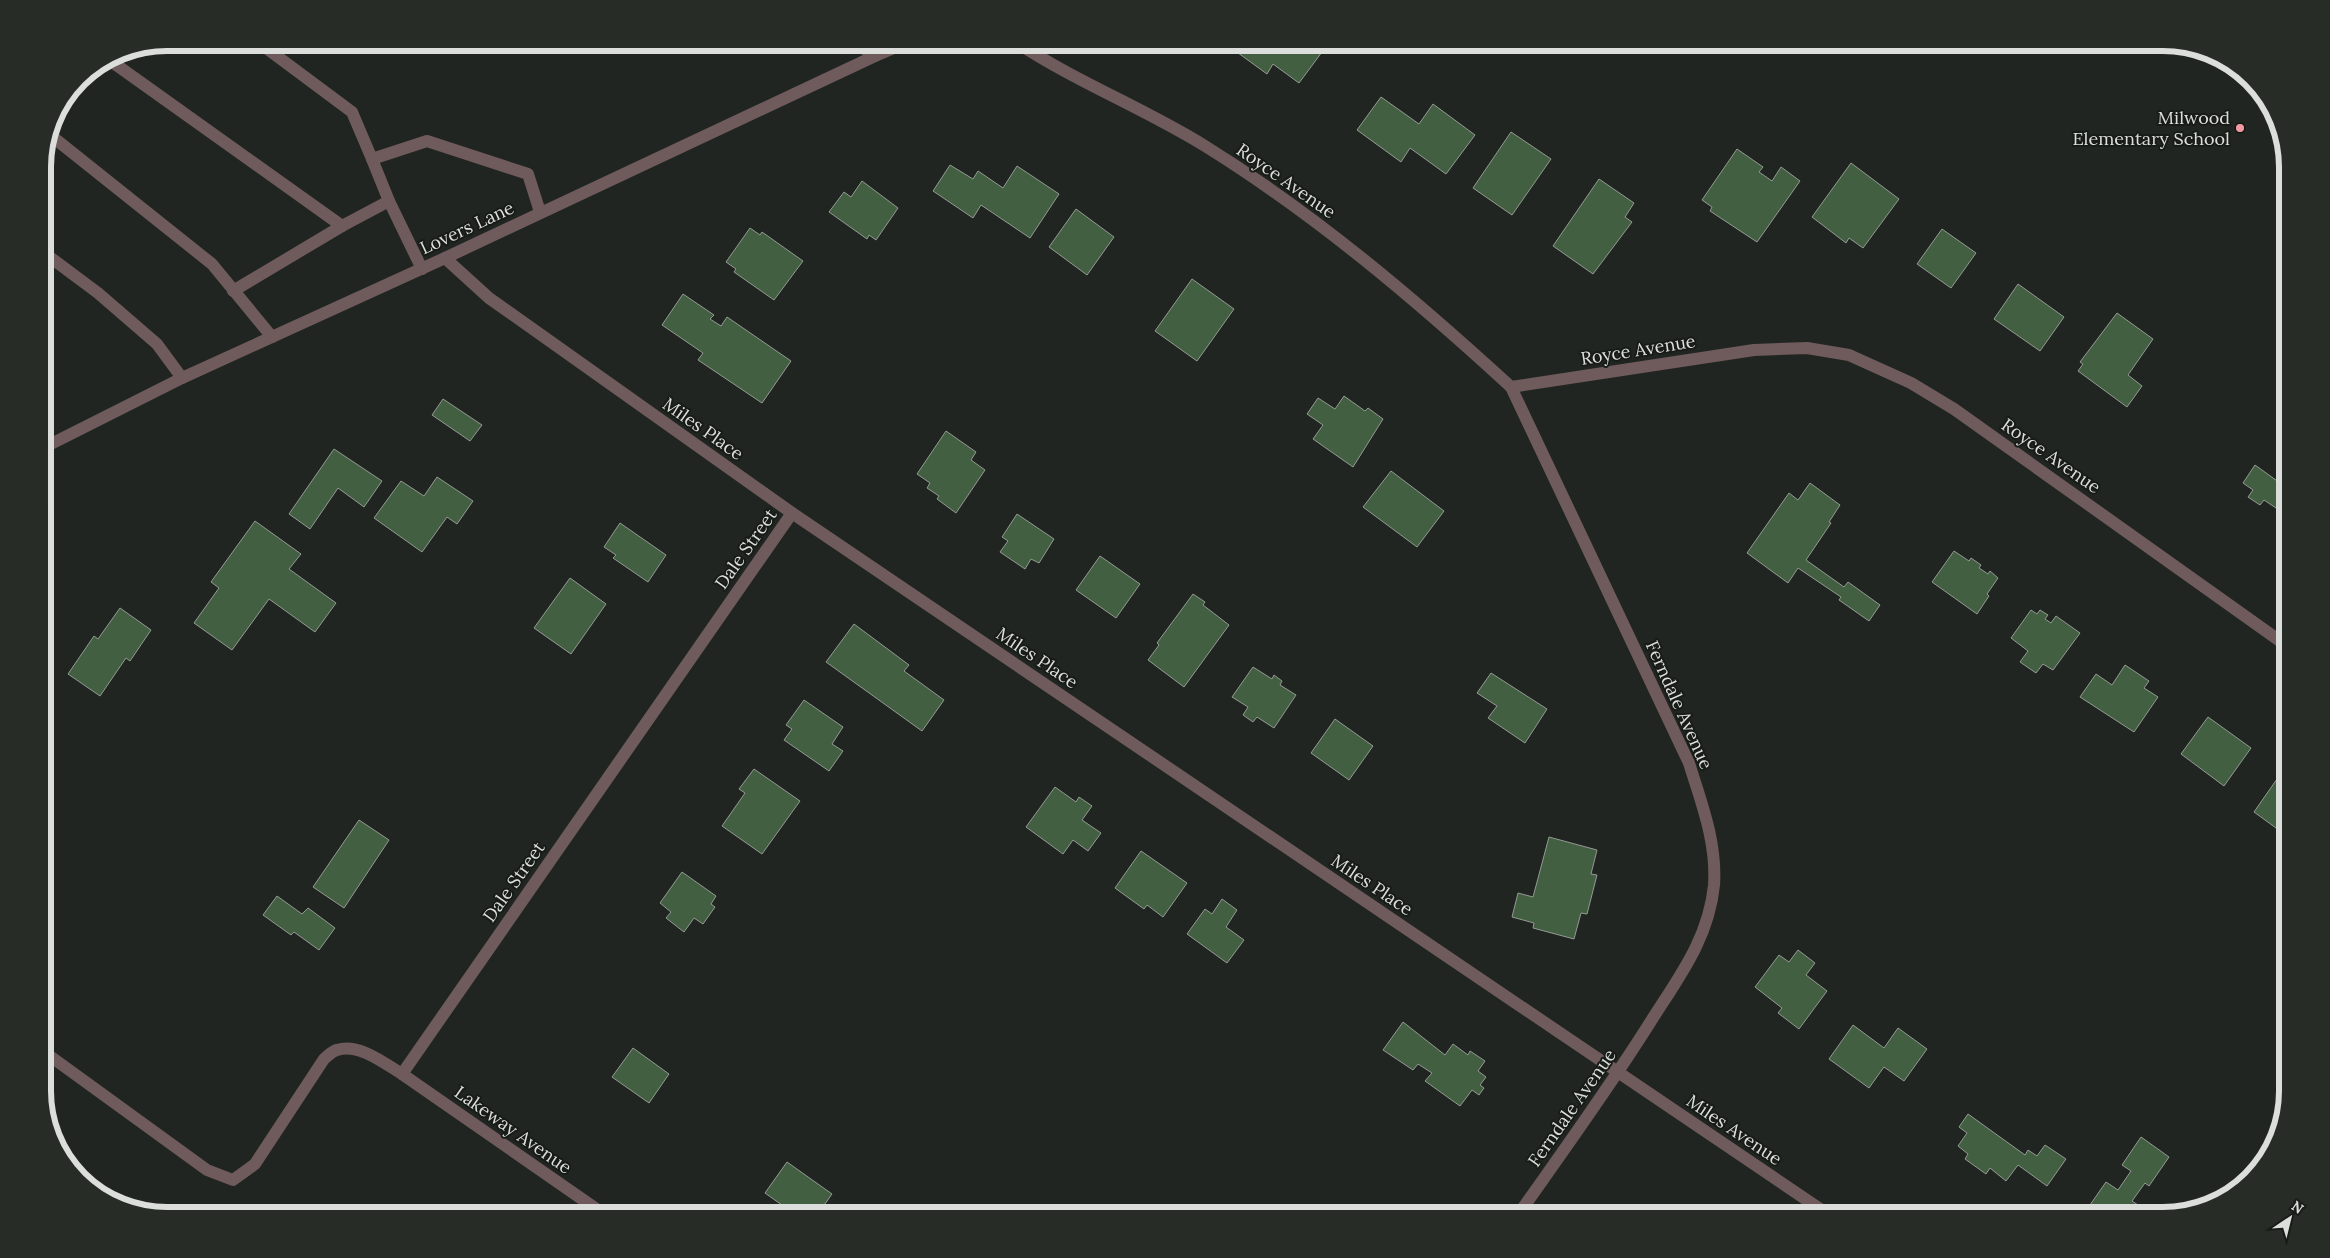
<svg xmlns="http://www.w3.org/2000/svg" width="2330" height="1258" font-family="Lora,serif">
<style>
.building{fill:#435f41;stroke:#949a94}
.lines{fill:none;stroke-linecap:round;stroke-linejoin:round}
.minor{stroke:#6f5b5c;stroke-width:12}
.poi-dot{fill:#f49aa5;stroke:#181c17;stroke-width:2}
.labels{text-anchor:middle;stroke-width:4;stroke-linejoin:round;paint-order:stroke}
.poi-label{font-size:18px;fill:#dbdeda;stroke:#181c17;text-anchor:end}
.street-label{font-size:18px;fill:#dbdeda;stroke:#181c17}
.rim{fill:none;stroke:#dbdeda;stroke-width:6}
</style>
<rect width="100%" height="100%" fill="#212521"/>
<g class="building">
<path d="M1223,42h86l13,10 -23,31 -26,-19 -6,10z"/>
<path d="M1381,97l38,27 14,-20 42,31 -29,39 -36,-26 -9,14 -44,-32z"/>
<path d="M1511,132l40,27 -39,56 -39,-27z"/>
<path d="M1737,149l26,18 -4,5 13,9 9,-14 19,14 -43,61 -47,-31 2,-4 -10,-7z"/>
<path d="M1851,163l48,36 -36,49 -14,-10 -3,5 -34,-26z"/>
<path d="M950,165l23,14 5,-8 25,17 14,-22 42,28 -29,44 -49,-33 -8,13 -40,-27z"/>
<path d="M1599,179l35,24 -9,14 7,5 -39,52 -40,-28z"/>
<path d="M862,181l36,27 -22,32 -7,-5 -2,4 -38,-27 15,-20 7,5z"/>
<path d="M1076,209l38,28 -27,38 -38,-28z"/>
<path d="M750,228l10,7 2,-3 41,29 -29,39 -40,-28 2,-3 -10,-7z"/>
<path d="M1942,229l34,24 -25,35 -34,-24z"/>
<path d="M1192,279l42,30 -37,52 -42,-30z"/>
<path d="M2018,284l46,33 -24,34 -46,-32z"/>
<path d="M683,294l31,21 -4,4 11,7 6,-9 64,44 -29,42 -64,-43 5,-7 -41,-28z"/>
<path d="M2117,313l36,26 -25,36 14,11 -15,21 -49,-36 5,-7 -3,-2z"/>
<path d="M1344,396l21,15 3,-3 15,11 -30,48 -40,-28 10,-14 -16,-11 11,-16 17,11z"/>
<path d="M443,399l39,26 -12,16 -38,-26z"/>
<path d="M946,431l30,21 -5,8 14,10 -29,43 -19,-14 2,-3 -12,-8 3,-5 -13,-9z"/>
<path d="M334,449l48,32 -18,26 -26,-19 -28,41 -21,-15z"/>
<path d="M2255,465l32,23 -11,20 -12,-8 -4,5 -12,-8 5,-7 -10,-7z"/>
<path d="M1391,471l53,40 -27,36 -54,-40z"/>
<path d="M437,477l36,24 -16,23 -10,-7 -25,35 -48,-34 27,-37 23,15z"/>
<path d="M1810,483l30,22 -11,17 2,1 -25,37 38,27 4,-5 32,23 -11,16 -30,-21 2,-3 -43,-29 -10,15 -41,-30 42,-60 9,7z"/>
<path d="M1017,514l37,25 -15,24 -8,-4 -6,10 -25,-17 8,-11 -6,-4z"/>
<path d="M255,521l46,33 -12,15 47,34 -21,29 -46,-33 -37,51 -38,-27 25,-35 -8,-6z"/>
<path d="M620,523l46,32 -18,27 -35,-24 3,-3 -12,-8z"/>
<path d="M1954,551l15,10 2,-3 10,7 -2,3 9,6 2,-3 8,7 -11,16 2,2 -12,18 -45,-32z"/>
<path d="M1100,556l40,28 -24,34 -40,-28z"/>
<path d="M570,578l36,26 -35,50 -37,-26z"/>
<path d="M1193,594l12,8 -2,3 26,20 -45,62 -36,-27 11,-15 -2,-2z"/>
<path d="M120,608l31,22 -21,31 -4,-3 -26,38 -32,-22 26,-38 4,3z"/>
<path d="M2031,610l6,4 3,-4 8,5 -3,4 6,4 5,-7 24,17 -27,37 -10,-6 -7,9 -16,-11 8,-11 -17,-13z"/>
<path d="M854,624l55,41 -5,6 40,29 -22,31 -96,-69z"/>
<path d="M2125,665l24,16 -5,7 14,9 -24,35 -54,-35 16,-23 16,11z"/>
<path d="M1253,667l19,12 2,-4 8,6 -2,4 16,10 -22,33 -17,-11 -4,5 -10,-7 5,-8 -16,-10z"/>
<path d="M1491,673l56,36 -22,34 -37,-25 9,-12 -20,-13z"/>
<path d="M804,700l39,27 -11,17 11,7 -14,20 -45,-31 8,-11 -6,-4z"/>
<path d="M2208,717l43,31 -27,38 -43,-32z"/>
<path d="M1335,719l38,27 -24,34 -38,-27z"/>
<path d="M754,769l46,32 -38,53 -40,-28 23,-33 -6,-4z"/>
<path d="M2277,779l10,7v50l-33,-24z"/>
<path d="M1055,787l21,15 3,-5 13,9 -10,14 19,13 -13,18 -15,-11 -10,14 -37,-27z"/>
<path d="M359,820l30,20 -45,68 -31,-21z"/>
<path d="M1549,837l48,13 -6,24 6,1 -10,39 -6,-1 -7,26 -41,-11 1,-5 -22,-6 6,-24 15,4z"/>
<path d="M1141,851l46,32 -24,34 -16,-12 -3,4 -29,-21z"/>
<path d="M682,872l34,24 -5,8 4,3 -12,17 -9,-6 -10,14 -18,-14 5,-6 -11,-9z"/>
<path d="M277,896l25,18 6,-6 27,20 -16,22 -25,-18 -3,3 -28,-20z"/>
<path d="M1222,899l15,11 -11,17 18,13 -17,23 -40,-29 18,-25 7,5z"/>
<path d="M1798,950l17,13 -9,12 21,16 -28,38 -21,-16 4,-5 -27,-21 24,-32 10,7z"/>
<path d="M1403,1022l42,33 8,-11 15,11 2,-4 15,10 -7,10 8,6 -6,8 4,3 -5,7 -7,-5 -12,16 -35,-25 7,-8 -14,-9 -5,6 -30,-20z"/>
<path d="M1853,1025l31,23 14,-20 29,21 -23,32 -20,-14 -15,21 -40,-29z"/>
<path d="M633,1048l36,26 -20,29 -37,-26z"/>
<path d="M1968,1114l57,41 3,-5 9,6 8,-11 21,14 -19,27 -29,-21 -12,16 -16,-13 -4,6 -21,-15 3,-5 -10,-8 9,-13 -8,-6z"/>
<path d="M2141,1137l28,20 -20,29 -4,-3 -13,18 21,14h-70l23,-33 12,8 13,-19 -9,-6z"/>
<path d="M787,1162l45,32 -15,21h-21l-31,-22z"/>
</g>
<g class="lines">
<g class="minor">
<path d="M258,42l94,70 20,47"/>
<path d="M854,42l21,14"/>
<path d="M1016,42c60,40 128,66 189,104 111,69 210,153 306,241l243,-37 53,-2 42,7 62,28 43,26 333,237"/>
<path d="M108,59l234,167 47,-25"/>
<path d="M49,134l163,130 60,73"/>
<path d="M43,252l55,41 59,51 25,34"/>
<path d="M445,258l44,40 303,215 1037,702"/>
<path d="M422,269l-33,-68 -17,-42 55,-18 101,33 12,38"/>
<path d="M233,291l109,-65"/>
<path d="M1511,387l178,376c12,39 28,79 25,122 -5,53 -35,92 -63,136 -42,67 -88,130 -133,194"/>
<path d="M43,448l139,-70 263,-120 430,-202 33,-14"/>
<path d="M43,1051l164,119 26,10 22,-16 69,-105c4,-3 8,-8 13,-9 22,-7 47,13 65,24l203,141"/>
<path d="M402,1074l390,-561"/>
</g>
</g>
<circle class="poi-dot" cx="2240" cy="128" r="5"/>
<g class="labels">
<g class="poi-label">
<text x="2230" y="124">Milwood<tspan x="2230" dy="21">Elementary School</tspan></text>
</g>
<g class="street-label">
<text transform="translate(1286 181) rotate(35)" y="6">Royce Avenue</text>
<text transform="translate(467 228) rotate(-25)" y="6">Lovers Lane</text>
<text transform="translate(1638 350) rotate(-9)" y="6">Royce Avenue</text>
<text transform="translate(703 429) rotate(35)" y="6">Miles Place</text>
<text transform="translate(2051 456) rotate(35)" y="6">Royce Avenue</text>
<text transform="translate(746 549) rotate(-55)" y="6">Dale Street</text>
<text transform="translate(1037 658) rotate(34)" y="6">Miles Place</text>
<text transform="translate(1679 705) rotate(66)" y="6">Ferndale Avenue</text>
<text transform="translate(514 882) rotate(-55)" y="6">Dale Street</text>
<text transform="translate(1372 885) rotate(34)" y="6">Miles Place</text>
<text transform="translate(1572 1108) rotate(-55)" y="6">Ferndale Avenue</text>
<text transform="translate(513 1130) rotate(35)" y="6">Lakeway Avenue</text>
<text transform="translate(1734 1130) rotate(34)" y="6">Miles Avenue</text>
</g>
</g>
<path d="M0 0H2330V1258H0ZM167 51H2163A116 116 0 0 1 2279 167V1091A116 116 0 0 1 2163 1207H167A116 116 0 0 1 51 1091V167A116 116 0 0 1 167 51Z" fill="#282c27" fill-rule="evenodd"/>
<path class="rim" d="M167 51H2163A116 116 0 0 1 2279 167V1091A116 116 0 0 1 2163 1207H167A116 116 0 0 1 51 1091V167A116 116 0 0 1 167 51Z"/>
<g transform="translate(2290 1218) rotate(35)" stroke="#181c17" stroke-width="4" paint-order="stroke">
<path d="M0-4L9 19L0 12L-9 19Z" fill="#dbdeda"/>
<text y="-8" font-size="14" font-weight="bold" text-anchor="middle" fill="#dbdeda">N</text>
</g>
</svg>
